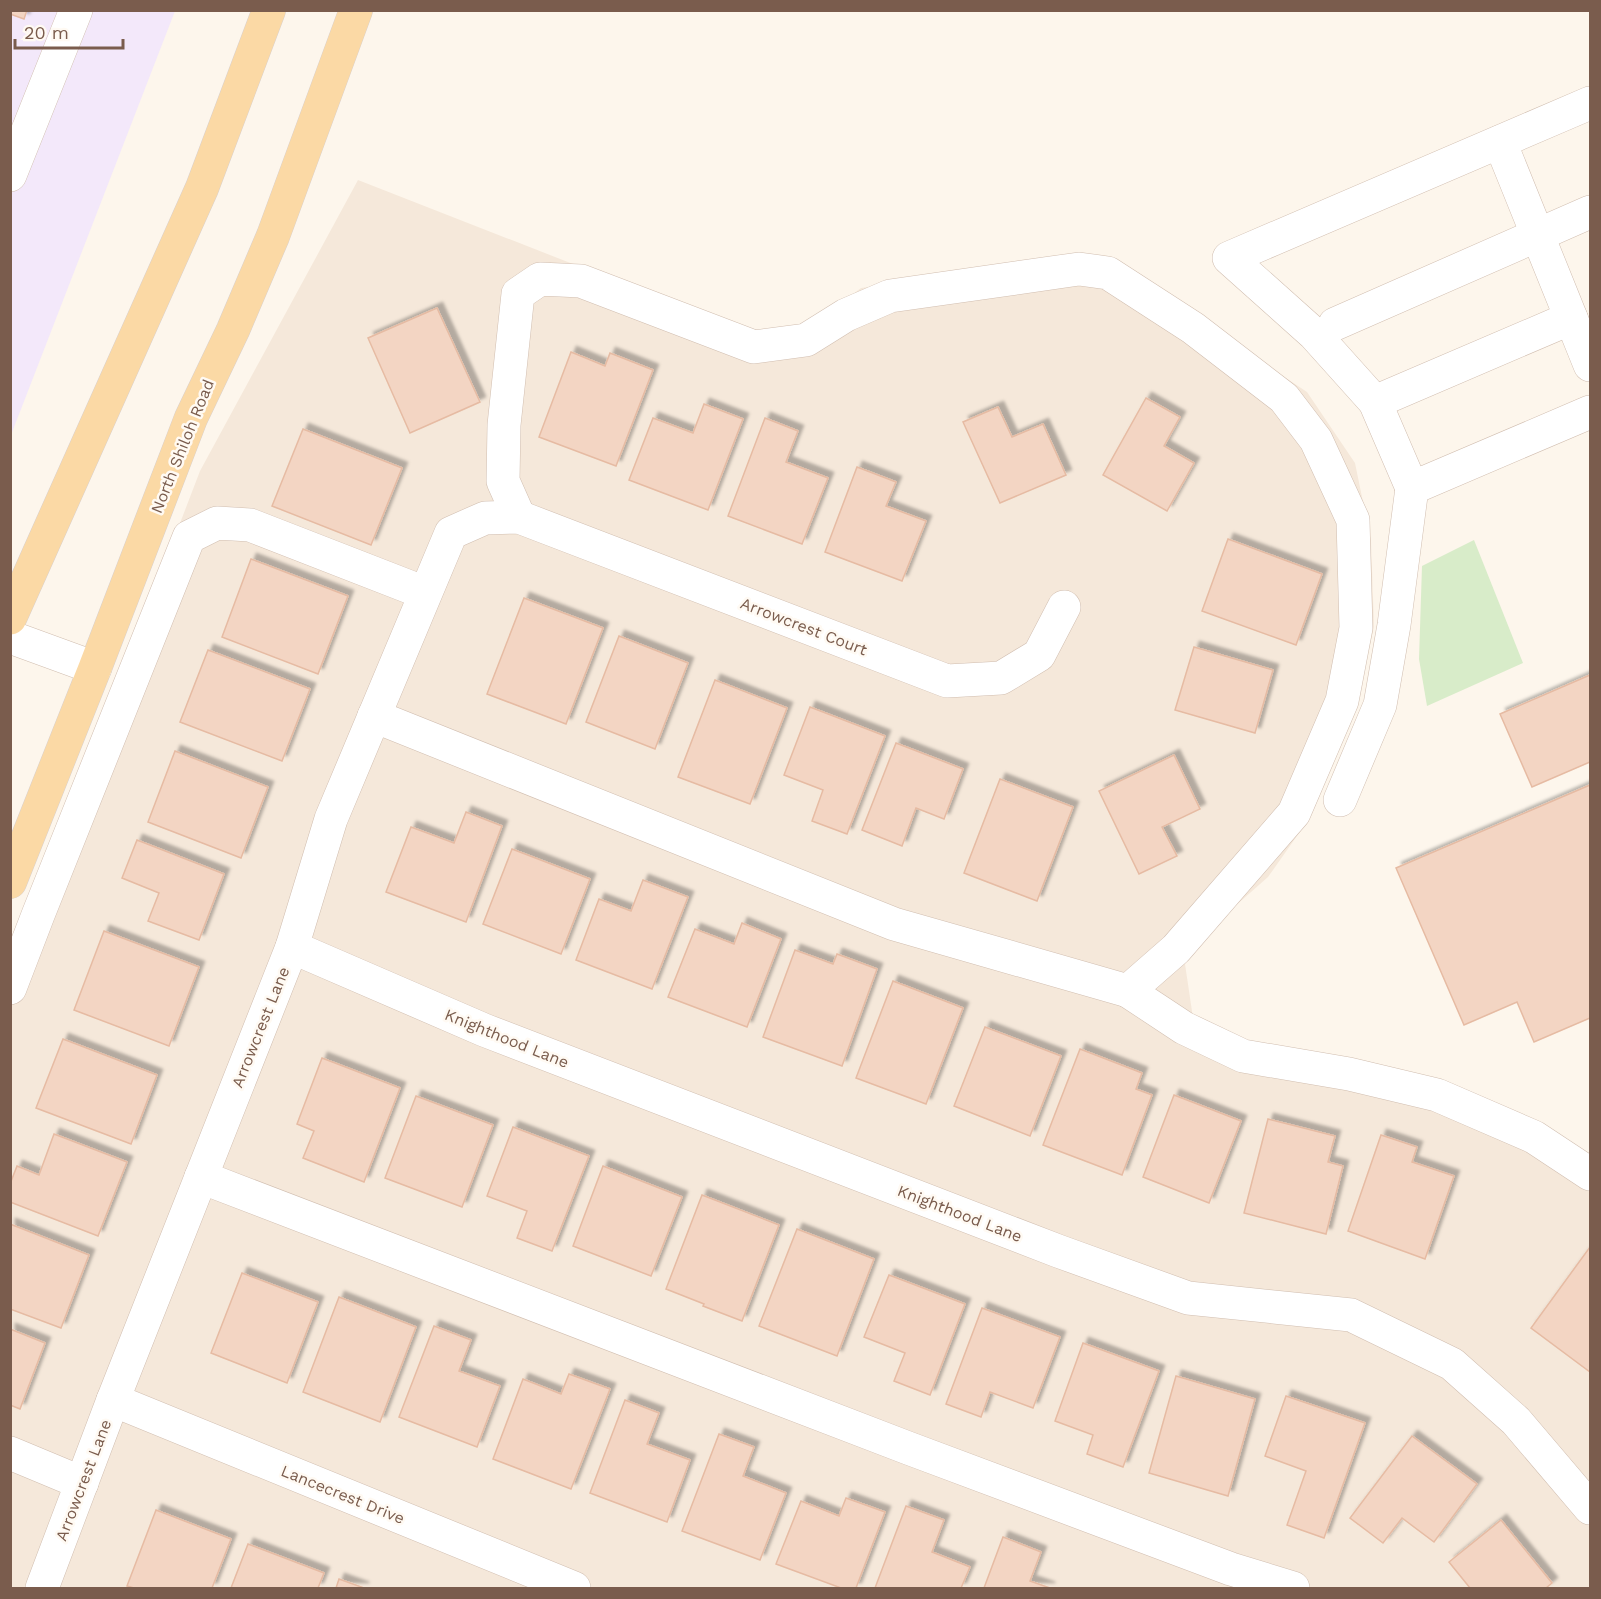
<svg xmlns="http://www.w3.org/2000/svg" width="1601" height="1599" font-family="'Work Sans',sans-serif">
<style>
.residential{fill:#f5e8da}
.education{fill:#f3e8fa}
.green{fill:#d8ecc9}
.building{fill:#f3d5c3;stroke:#e6bba3;stroke-width:1.5;filter:url(#shadow)}
.lines{fill:none;stroke-linecap:round;stroke-linejoin:round}
.minor-casing{stroke:#d1beb0;stroke-width:34}
.major-casing{stroke:#dad1cd;stroke-width:34}
.minor{stroke:#fff;stroke-width:33}
.major{stroke:#fbd9a5;stroke-width:33}
.labels{text-anchor:middle;stroke-width:5;stroke-linejoin:round;paint-order:stroke}
.street-label{font-size:16px;fill:#7a5c4d;stroke:#fffaf3}
</style>
<defs>
<filter id="shadow"><feDropShadow dx="5.5" dy="-5.5" stdDeviation="1.5" flood-color="#0004"/></filter>
</defs>
<rect width="100%" height="100%" fill="#fdf6ec"/>
<path class="residential" d="M358,180l389,152 60,-3 54,-41 241,-32 205,136 48,71 16,78 3,86 -19,81 -44,108 -43,61 -60,53 -23,34 8,54 33,26 178,31 186,90v423h-1579l-1,-621 190,-496z"/>
<path class="education" d="M11,11h164l-164,424z"/>
<path class="green" d="M1474,540l49,123 -96,43 -8,-47 3,-93z"/>
<g class="building">
<path d="M10,10h17l-3,9 -14,-5z"/>
<path d="M437,308l43,94 -70,31 -42,-95z"/>
<path d="M571,352l34,14 5,-13 43,17 -37,96 -77,-29z"/>
<path d="M1146,398l34,19 -16,29 30,17 -27,48 -64,-36z"/>
<path d="M704,404l39,15 -35,91 -79,-30 24,-62 40,15z"/>
<path d="M998,407l14,30 31,-13 23,51 -66,28 -37,-81z"/>
<path d="M765,418l33,13 -12,31 42,16 -26,66 -74,-28z"/>
<path d="M303,429l99,39 -31,77 -99,-39z"/>
<path d="M857,467l39,15 -10,24 40,15 -24,60 -77,-29z"/>
<path d="M1228,539l94,35 -26,71 -94,-34z"/>
<path d="M251,559l97,37 -30,78 -96,-37z"/>
<path d="M524,598l79,30 -37,96 -79,-30z"/>
<path d="M619,636l69,27 -33,86 -69,-27z"/>
<path d="M1194,647l79,23 -18,63 -80,-23z"/>
<path d="M208,650l102,39 -28,72 -102,-39z"/>
<path d="M1590,675v87l-58,25 -32,-73z"/>
<path d="M715,680l72,28 -37,96 -72,-27z"/>
<path d="M810,707l75,29 -38,98 -35,-13 11,-31 -39,-15z"/>
<path d="M896,743l67,26 -19,50 -28,-11 -14,38 -40,-16z"/>
<path d="M175,751l93,36 -27,71 -93,-36z"/>
<path d="M1174,755l26,54 -38,18 15,29 -38,18 -40,-83z"/>
<path d="M1000,779l73,28 -36,94 -73,-28z"/>
<path d="M1590,785v233l-56,24 -17,-40 -53,23 -68,-157z"/>
<path d="M466,812l36,14 -36,96 -80,-30 25,-65 43,16z"/>
<path d="M137,840l87,34 -25,66 -51,-19 11,-28 -37,-15z"/>
<path d="M512,849l78,30 -29,75 -78,-30z"/>
<path d="M643,880l45,17 -36,92 -76,-29 23,-61 32,12z"/>
<path d="M742,923l39,16 -34,88 -79,-30 27,-68 39,15z"/>
<path d="M104,931l95,36 -30,79 -95,-36z"/>
<path d="M795,950l38,14 4,-10 40,15 -35,97 -79,-29z"/>
<path d="M893,981l70,27 -37,96 -70,-26z"/>
<path d="M985,1027l76,29 -31,80 -76,-30z"/>
<path d="M63,1039l94,36 -26,69 -95,-36z"/>
<path d="M1080,1049l62,24 -6,16 16,6 -30,80 -79,-30z"/>
<path d="M322,1058l78,30 -36,94 -61,-24 11,-27 -17,-7z"/>
<path d="M1174,1095l67,26 -32,82 -66,-26z"/>
<path d="M416,1096l77,29 -31,82 -77,-29z"/>
<path d="M1268,1119l67,17 -7,26 15,4 -17,68 -82,-21z"/>
<path d="M513,1127l76,29 -37,95 -35,-13 10,-27 -40,-15z"/>
<path d="M54,1134l73,28 -29,74 -88,-34v-18l7,-18 22,9z"/>
<path d="M1381,1135l36,12 -5,15 42,14 -29,83 -77,-28z"/>
<path d="M603,1166l79,31 -31,79 -78,-30z"/>
<path d="M702,1195l77,30 -37,96 -39,-15 1,-2 -38,-15z"/>
<path d="M10,1224l79,31 -28,73 -51,-19z"/>
<path d="M797,1229l77,30 -37,97 -78,-30z"/>
<path d="M1590,1247v125l-59,-44z"/>
<path d="M242,1273l76,29 -31,81 -76,-30z"/>
<path d="M889,1275l76,29 -35,91 -36,-14 11,-28 -41,-16z"/>
<path d="M339,1297l77,30 -36,95 -77,-30z"/>
<path d="M982,1308l78,29 -27,71 -43,-16 -9,25 -35,-13z"/>
<path d="M434,1326l37,14 -12,31 41,15 -23,61 -78,-30z"/>
<path d="M10,1329l35,14 -25,66 -10,-4z"/>
<path d="M1083,1343l76,28 -36,96 -36,-13 6,-19 -38,-14z"/>
<path d="M569,1374l41,15 -39,100 -78,-30 30,-80 38,15z"/>
<path d="M1176,1376l79,23 -27,97 -79,-23z"/>
<path d="M1286,1396l79,27 -41,115 -37,-13 19,-54 -41,-15z"/>
<path d="M625,1400l34,13 -12,31 43,16 -23,62 -77,-29z"/>
<path d="M719,1434l35,13 -11,29 43,17 -26,67 -78,-29z"/>
<path d="M1412,1436l65,48 -43,58 -32,-24 -19,25 -33,-25z"/>
<path d="M846,1498l39,14 -29,76h-15l-65,-24 25,-63 38,15z"/>
<path d="M906,1506l38,14 -12,32 38,15 -9,21h-86z"/>
<path d="M156,1510l75,29 -19,49h-78l-7,-2z"/>
<path d="M1501,1520l51,63 -6,5h-76l-21,-26z"/>
<path d="M1003,1537l38,15 -11,29 20,7h-66z"/>
<path d="M248,1544l76,29 -6,15h-87z"/>
<path d="M339,1579l25,9h-28z"/>
</g>
<g class="lines">
<g class="minor-casing">
<g id="minor">
<path d="M1590,103l-361,155 85,76 61,68 37,86 178,-76"/>
<path d="M1500,142l90,223"/>
<path d="M10,175l66,-165"/>
<path d="M1335,324l255,-112"/>
<path d="M1375,402l196,-84"/>
<path d="M10,637l85,31"/>
<path d="M374,716l520,208 234,67 48,-42 118,-136 48,-112 14,-73 -3,-108 -37,-80 -32,-42 -91,-70 -85,-55 -29,-4 -189,27 -44,19 -40,25 -52,7 -173,-66 -41,-2 -22,15 -14,131 -1,56 16,36"/>
<path d="M1340,800l40,-95 14,-80 18,-137"/>
<path d="M292,947l192,83 574,221 130,47 163,17 101,49 64,57 74,87"/>
<path d="M10,988l28,-73 151,-378 28,-14 33,2 175,68"/>
<path d="M1128,991l56,37 59,28 106,18 88,21 97,42 56,37"/>
<path d="M201,1177l707,271 323,121 62,19"/>
<path d="M113,1400l461,188"/>
<path d="M10,1453l72,30"/>
<path d="M42,1588l71,-188 179,-453 39,-128 120,-286 34,-15 34,-1 428,164 54,-3 38,-23 25,-48"/>
</g>
</g>
<g class="major-casing">
<g id="major">
<path d="M10,618l192,-430 67,-178"/>
<path d="M10,882l85,-214 96,-250 42,-88 40,-94 83,-226"/>
</g>
</g>
<use href="#minor" class="minor"/>
<use href="#major" class="major"/>
</g>
<g class="labels">
<g class="street-label">
<text transform="translate(182 446) rotate(-68)" y="6">North Shiloh Road</text>
<text transform="translate(804 626) rotate(21)" y="6">Arrowcrest Court</text>
<text transform="translate(260 1027) rotate(-68)" y="6">Arrowcrest Lane</text>
<text transform="translate(507 1038) rotate(22)" y="6">Knighthood Lane</text>
<text transform="translate(960 1213) rotate(21)" y="6">Knighthood Lane</text>
<text transform="translate(83 1480) rotate(-69)" y="6">Arrowcrest Lane</text>
<text transform="translate(343 1494) rotate(22)" y="6">Lancecrest Drive</text>
</g>
</g>
<rect width="1601" height="1599" fill="none" stroke="#7a5c4d" stroke-width="24"/>
<path d="M15 39v9h108v-9" fill="none" stroke="#7a5c4d" stroke-width="3"/>
<text x="24" y="39" font-size="18" fill="#7a5c4d" stroke="#fffaf3" stroke-width="4.5" paint-order="stroke">20 m</text>
</svg>
